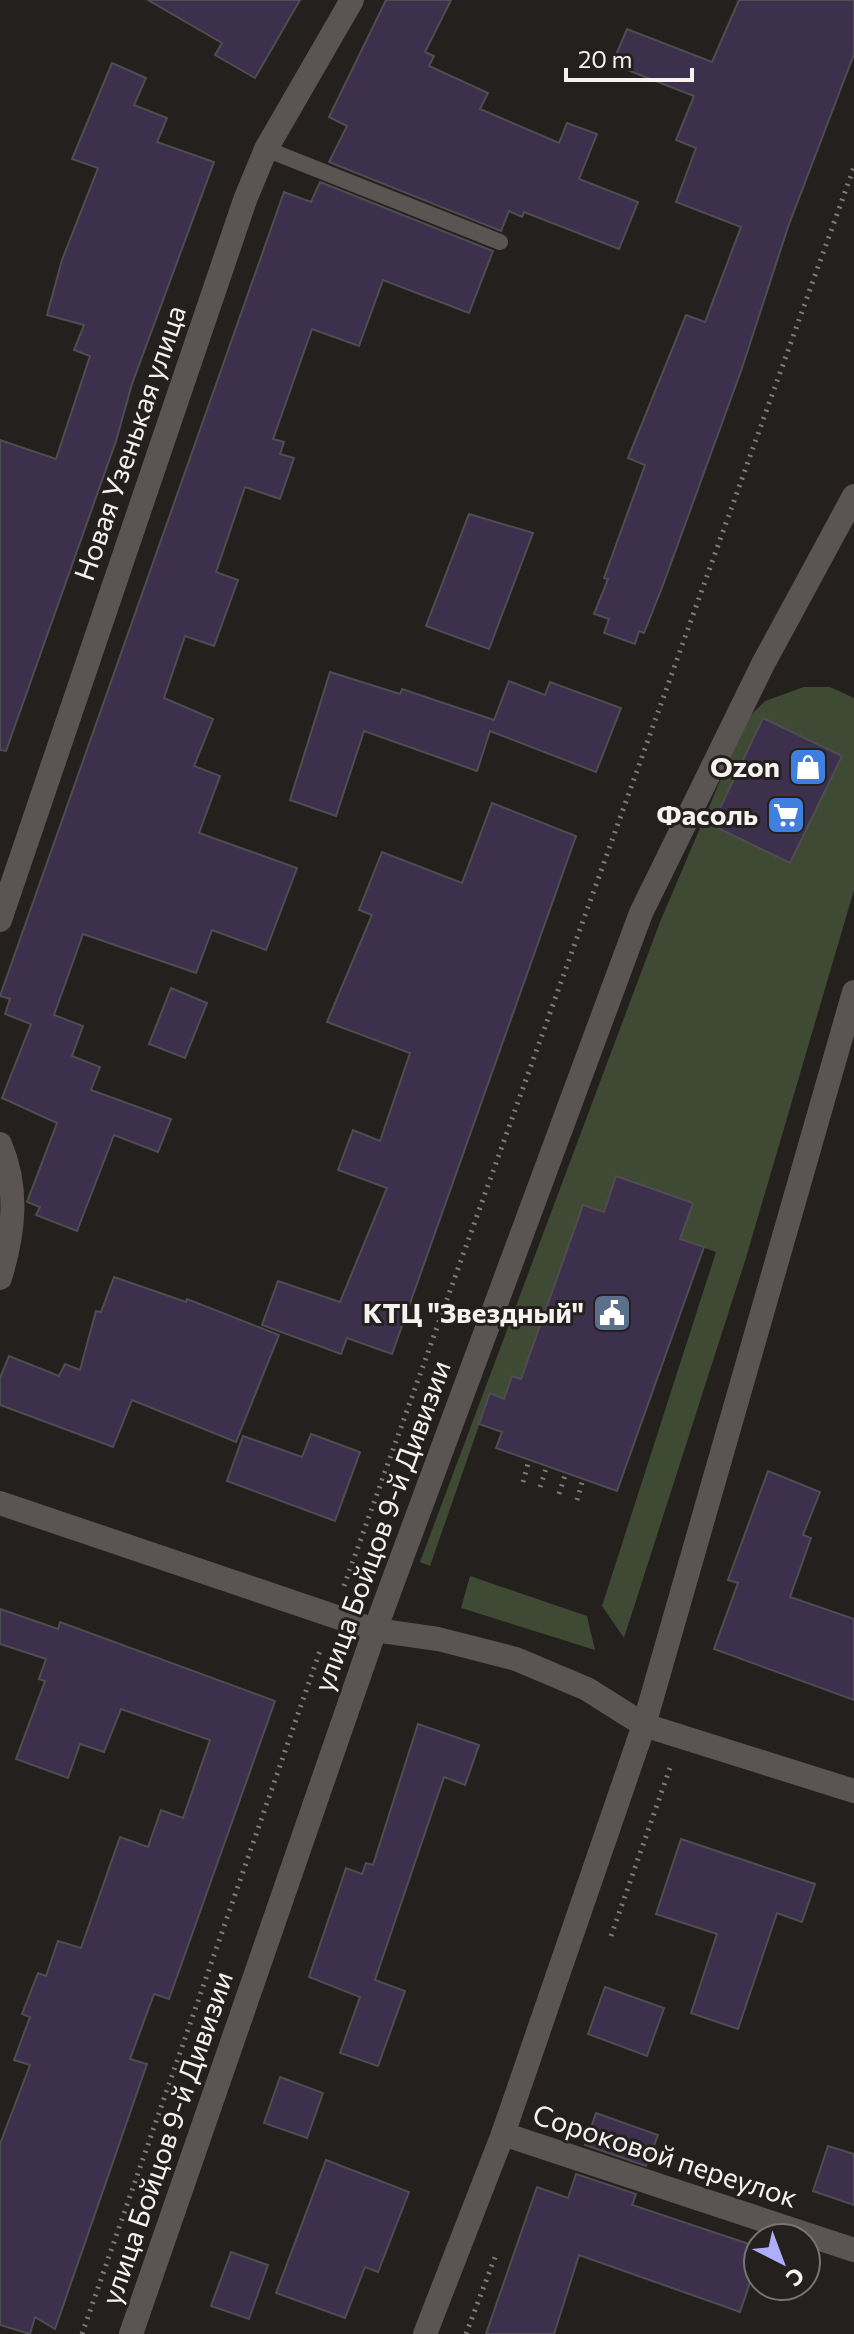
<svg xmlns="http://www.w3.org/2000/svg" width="854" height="2334" font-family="Commissioner,sans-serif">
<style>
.green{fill:#3f4a34}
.building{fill:#3c304c;stroke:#4e4d51;stroke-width:2}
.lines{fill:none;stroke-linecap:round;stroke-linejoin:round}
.path{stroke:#7e7a78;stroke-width:5;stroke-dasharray:2 6;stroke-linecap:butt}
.service{stroke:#5a5452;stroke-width:16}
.minor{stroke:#5a5452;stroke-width:24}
.tertiary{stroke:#5a5452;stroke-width:24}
.labels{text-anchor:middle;stroke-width:6;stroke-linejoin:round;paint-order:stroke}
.street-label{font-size:28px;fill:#f5f2f1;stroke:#24201e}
.poi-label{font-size:28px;font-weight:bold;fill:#f5f2f1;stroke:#24201e;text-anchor:end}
</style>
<rect width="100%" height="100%" fill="#24201e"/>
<g class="green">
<path d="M804,687h26l24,11v192l-109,371 -121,377 -22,-32 114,-354 -36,-13 12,-36 -75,-27 -14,36 -20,-7 -62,174 -17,20 -14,-5 -60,172 -10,-4 240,-640 86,-202 19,-19z"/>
<path d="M470,1576l117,40 8,34 -134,-42z"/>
</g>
<g class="building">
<path d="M148,0h152l-45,78 -40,-23 7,-12z"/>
<path d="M386,0h65l-26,52 9,4 -5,10 59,27 -8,16 79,34 8,-20 30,11 -18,45 59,23 -19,47 -95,-37 -2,5 -13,-6 -8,20 -172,-69 18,-36 -18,-9z"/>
<path d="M739,0h115v54l-66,173 -47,144 -78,214 -19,48 -5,-2 -4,13 -31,-11 5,-14 -15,-5 14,-35 -4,-1 41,-113 -17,-7 58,-143 19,7 36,-95 -65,-25 20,-54 -20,-8 18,-44 -82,-32 15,-35 85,33z"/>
<path d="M112,63l34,15 -12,27 33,13 -10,24 57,20 -82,222 -16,57 -110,310 -6,-1v-310l56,19 34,-103 -16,-6 10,-25 -37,-10 15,-55 36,-92 -26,-9z"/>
<path d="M320,182l173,69 -24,62 -86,-33 -24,66 -47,-17 -39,110 11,3 -4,12 14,4 -14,41 -35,-12 -29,85 22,8 -24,66 -29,-10 -21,62 49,21 -19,47 26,10 -21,57 98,35 -31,82 -54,-20 -16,43 -113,-39 -29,81 29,11 -11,30 28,11 -9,23 80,29 -13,33 -44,-17 -37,96 -41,-16 4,-8 -13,-5 30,-79 -55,-25 29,-74 -26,-10 5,-15 -10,-3 284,-804 27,10z"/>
<path d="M469,514l64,19 -44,116 -63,-23z"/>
<path d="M330,672l70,22 2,-5 92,31 15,-39 36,14 5,-13 71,26 -25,64 -106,-41 -13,40 -113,-40 -28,85 -46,-16z"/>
<path d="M763,718l79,38 -52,107 -78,-38z"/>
<path d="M492,803l84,33 -184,518 -45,-16 -6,16 -79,-29 16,-44 62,21 47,-114 -49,-18 15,-40 27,11 30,-88 -83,-31 45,-107 -13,-5 23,-58 80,31z"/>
<path d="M171,988l36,15 -22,55 -36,-14z"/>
<path d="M616,1176l77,27 -13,36 24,8 -87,244 -121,-43 6,-16 -23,-8 11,-31 14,6 8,-23 9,3 62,-174 21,7z"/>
<path d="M114,1277l72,25 1,-3 92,36 -43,107 -104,-42 -19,47 -113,-42v-27l9,-22 50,20 6,-12 15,6 16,-59 5,1z"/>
<path d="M311,1434l49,18 -25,69 -108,-40 16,-45 59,21z"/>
<path d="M768,1471l52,21 -17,43 8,3 -21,59 64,22v81l-140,-51 24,-66 -10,-3z"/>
<path d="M0,1609l58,20 2,-7 215,79 -106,298 -15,-5 -24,65 17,5 -92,265 -20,-12 -5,17 -30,-9v-181l30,-79 -16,-5 16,-43 -8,-3 16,-41 8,3 12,-35 23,7 39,-111 28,10 13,-37 22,8 27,-78 -89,-31 -17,43 -24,-8 -12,34 -52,-19 29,-78 -6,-2 7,-20 -46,-15z"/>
<path d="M418,1724l61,21 -14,40 -21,-8 -69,203 30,11 -27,75 -38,-13 20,-56 -51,-20 37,-109 16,6 4,-11 7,2z"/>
<path d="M681,1839l134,45 -13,38 -25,-9 -39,116 -47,-16 26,-79 -61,-20z"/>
<path d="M605,1987l59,21 -17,48 -59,-22z"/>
<path d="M280,2077l43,16 -16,45 -43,-15z"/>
<path d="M596,2113l62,22 -12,31 -61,-21z"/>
<path d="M828,2146l26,8v51l-41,-14z"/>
<path d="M326,2160l83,32 -31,80 -13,-5 -20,51 -69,-25z"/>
<path d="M576,2174l60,20 -4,11 126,42v12l-18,53 -161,-57 -25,79h-68l51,-147 31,11z"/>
<path d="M231,2252l37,13 -19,54 -38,-13z"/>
</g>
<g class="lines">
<g class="path">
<path d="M523,1482l6,-22"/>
<path d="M540,1487l7,-21"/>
<path d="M559,1494l7,-22"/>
<path d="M577,1500l6,-21"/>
<path d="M344,1586l510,-1419"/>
<path d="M611,1936l59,-168"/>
<path d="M82,2334l239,-686"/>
<path d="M466,2334l29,-77"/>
</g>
<path class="service" d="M266,149l234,93"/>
<g class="minor">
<path d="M0,920l245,-720 21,-51 86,-149"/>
<path d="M0,1144c19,45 14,88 0,134"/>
<path d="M0,1503l375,127"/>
<path d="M503,2134l351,116"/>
</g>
<g class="tertiary">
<path d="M375,1630l63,9 78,20 71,30 57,36 210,66"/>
<path d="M131,2334l244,-704 266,-717 122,-249 91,-168"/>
<path d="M425,2334l78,-200 141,-409 210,-733"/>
</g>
</g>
<defs>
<g id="shop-square" transform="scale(2)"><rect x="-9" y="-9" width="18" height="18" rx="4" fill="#3f7fe0" stroke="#24201e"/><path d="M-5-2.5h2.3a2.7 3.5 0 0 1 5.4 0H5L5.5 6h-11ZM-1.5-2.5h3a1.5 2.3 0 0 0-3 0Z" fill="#fff"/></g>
<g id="supermarket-square" transform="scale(2)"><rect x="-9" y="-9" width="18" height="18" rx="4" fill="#3f7fe0" stroke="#24201e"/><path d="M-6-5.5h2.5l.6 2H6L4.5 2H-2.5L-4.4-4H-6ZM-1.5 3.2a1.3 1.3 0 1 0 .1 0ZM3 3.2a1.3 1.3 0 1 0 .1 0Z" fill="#fff"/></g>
<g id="civic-square" transform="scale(2)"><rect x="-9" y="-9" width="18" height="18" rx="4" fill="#5c6f8a" stroke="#24201e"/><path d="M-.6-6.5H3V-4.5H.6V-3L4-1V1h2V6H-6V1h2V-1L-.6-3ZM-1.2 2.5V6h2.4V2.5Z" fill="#fff"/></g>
</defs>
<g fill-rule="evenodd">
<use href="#shop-square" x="808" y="767"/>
<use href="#supermarket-square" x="786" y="815"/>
<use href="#civic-square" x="612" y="1313"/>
</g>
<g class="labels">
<g class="street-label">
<text transform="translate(130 443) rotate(-71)" y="10">Новая Узенькая улица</text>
<text transform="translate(382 1526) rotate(-70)" y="10">улица Бойцов 9-й Дивизии</text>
<text transform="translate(167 2138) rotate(-71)" y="10">улица Бойцов 9-й Дивизии</text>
<text transform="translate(665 2156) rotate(18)" y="10">Сороковой переулок</text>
</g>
<g class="poi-label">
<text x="780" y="777">Ozon</text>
<text x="758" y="825">Фасоль</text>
<text x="584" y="1323">КТЦ "Звездный"</text>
</g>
</g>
<g transform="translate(782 2262) rotate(138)"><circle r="38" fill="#24201e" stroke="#787472" stroke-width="2"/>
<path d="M0-6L14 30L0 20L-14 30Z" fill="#adaffb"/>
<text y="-12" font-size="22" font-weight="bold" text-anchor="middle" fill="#f5f2f1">С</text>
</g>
<path d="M566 68v12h126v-12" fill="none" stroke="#f5f2f1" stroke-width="4"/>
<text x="578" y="68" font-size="24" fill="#f5f2f1" stroke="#24201e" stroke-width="6" paint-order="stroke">20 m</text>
</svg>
